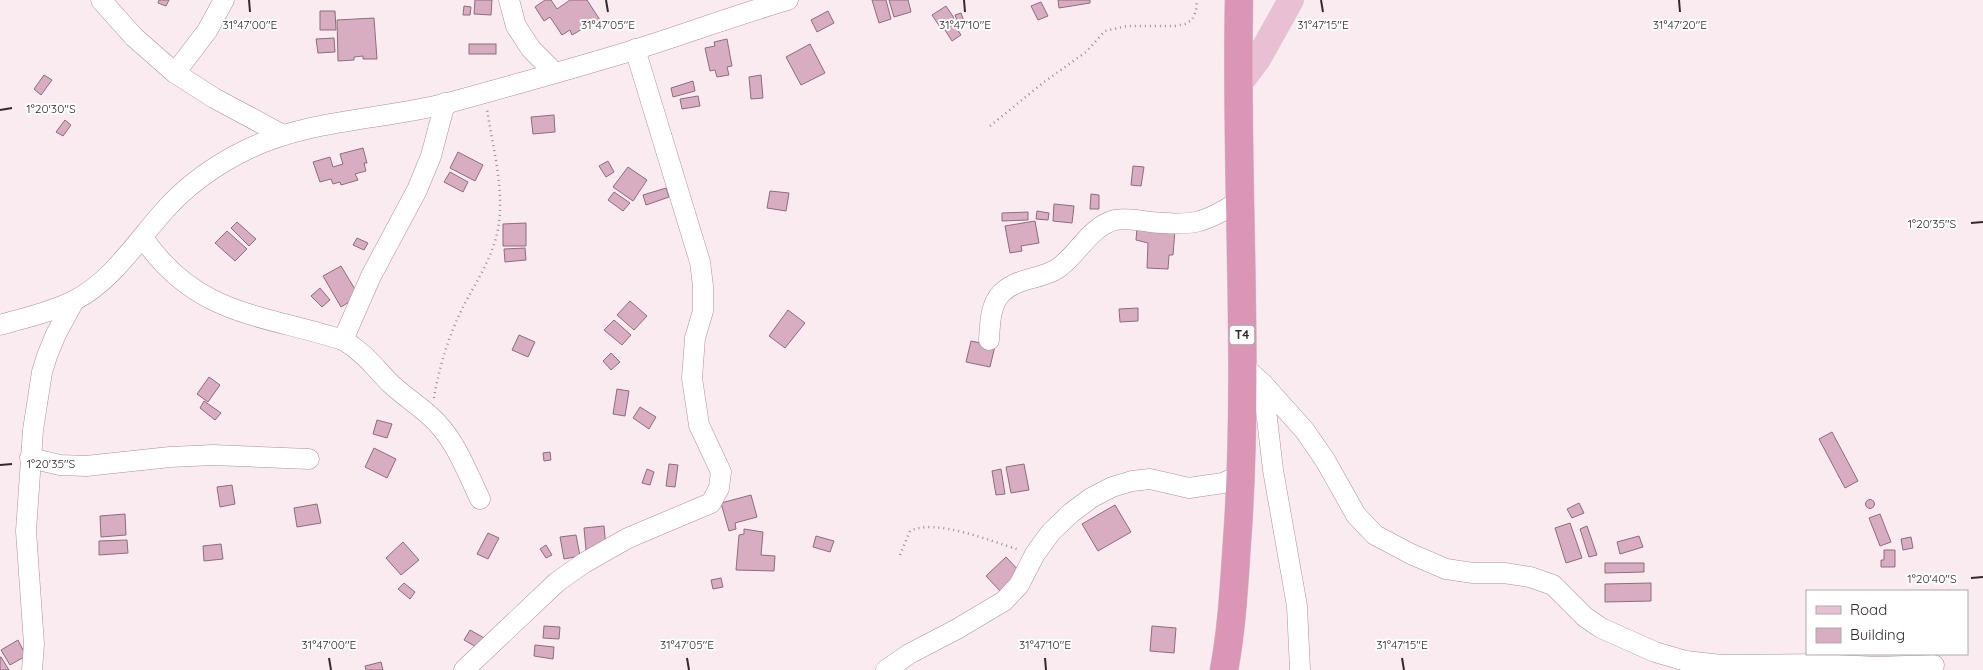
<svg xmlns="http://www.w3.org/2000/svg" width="1983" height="670" font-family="Quicksand,sans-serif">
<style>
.building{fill:#d9adc1;stroke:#8d6c7b}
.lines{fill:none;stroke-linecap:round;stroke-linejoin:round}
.minor-casing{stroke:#b18e9d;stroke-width:21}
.major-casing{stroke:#cfcbcd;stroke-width:26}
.highway-casing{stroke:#cfcbcd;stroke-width:29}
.path{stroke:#9b8d93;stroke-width:2.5;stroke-dasharray:1 4;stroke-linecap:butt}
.minor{stroke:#fff;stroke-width:20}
.major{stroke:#e9c0d3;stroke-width:25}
.highway{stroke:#db96b6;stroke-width:28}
.ticks{fill:none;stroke:#35272d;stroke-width:2}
.labels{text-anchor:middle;stroke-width:4;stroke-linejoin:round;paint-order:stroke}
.shield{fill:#fff;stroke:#72686c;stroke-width:1}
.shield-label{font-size:12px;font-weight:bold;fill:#35272d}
.ticks-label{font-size:12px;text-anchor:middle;fill:#35272d;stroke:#fff;stroke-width:4;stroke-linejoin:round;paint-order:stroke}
</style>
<rect width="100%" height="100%" fill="#faebf1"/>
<g class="building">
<path d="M159,0h10l-3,6 -8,-3z"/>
<path d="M475,0h17l-1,15 -17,-1z"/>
<path d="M545,0h6l6,9 13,-9h17l13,20 -15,9 -1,-1 -12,7 -2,-5 -8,5 -12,-18 -6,4 -9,-14z"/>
<path d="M872,0h14l5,19 -12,4z"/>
<path d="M889,0h19l3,12 -17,5z"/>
<path d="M1058,0h32v3l-31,5z"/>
<path d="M1041,2l7,14 -10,4 -7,-14z"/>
<path d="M464,6l7,1 -1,8h-7z"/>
<path d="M946,6l8,12 -14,9 -8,-12z"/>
<path d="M320,11h15l1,19h-16z"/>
<path d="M828,11l6,12 -17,9 -6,-12z"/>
<path d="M961,13l4,11 -5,3 -5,-12z"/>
<path d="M374,18l3,41h-14v-3l-9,1v3l-16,1 -1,-41z"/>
<path d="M954,24l7,11 -9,6 -7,-11z"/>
<path d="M334,38l1,14 -17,1 -2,-14z"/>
<path d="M727,39l5,27 -5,1 2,8 -12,2 -2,-7 -5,1 -5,-23 10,-2 -1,-4z"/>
<rect x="469" y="44" width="27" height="10"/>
<path d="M810,44l15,29 -24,12 -15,-28z"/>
<path d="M44,75l8,5 -11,15 -7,-6z"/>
<path d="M761,75l2,23 -12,1 -2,-22z"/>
<path d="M693,81l2,10 -22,6 -2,-9z"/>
<path d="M698,96l2,10 -18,3 -2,-10z"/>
<path d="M554,115l1,17 -22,2 -2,-17z"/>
<path d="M65,120l6,5 -8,11 -7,-4z"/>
<path d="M363,148l4,15h-3l2,8 -11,3 3,6 -17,5 -1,-3 -7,2 -2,-5 -11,3 -7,-20 17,-5 3,10 10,-3 -3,-10z"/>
<path d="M458,152l25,13 -8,16 -25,-13z"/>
<path d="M608,161l6,11 -8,5 -7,-11z"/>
<path d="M1133,166l11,1 -3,19 -10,-1z"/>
<path d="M628,167l19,13 -14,21 -20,-14z"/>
<path d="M450,172l18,10 -5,10 -19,-10z"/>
<path d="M666,188l3,9 -23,8 -3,-10z"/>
<path d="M770,191l19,2 -3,18 -19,-3z"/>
<path d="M614,192l16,11 -7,8 -15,-11z"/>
<path d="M1091,194l8,1v14h-9z"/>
<path d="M1054,204l20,2 -2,17 -19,-2z"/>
<path d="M1037,211l12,2 -1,7 -12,-1z"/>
<path d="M1028,212v8l-26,1v-8z"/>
<path d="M1035,221l4,22 -18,3 1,5 -12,2 -5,-27z"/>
<path d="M237,222l19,17 -7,7 -18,-18z"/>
<path d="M526,223v23h-23v-22z"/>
<path d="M1137,228l38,2 -2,25h-4l-1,14 -21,-1 1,-25 -12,-3z"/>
<path d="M227,231l20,18 -12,12 -20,-18z"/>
<path d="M357,238l11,5 -4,7 -11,-5z"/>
<path d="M525,248l1,12 -21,2 -1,-13z"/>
<path d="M341,266l18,30 -18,11 -18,-31z"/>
<path d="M320,288l10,12 -8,7 -11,-11z"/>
<path d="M630,301l17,15 -13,14 -17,-15z"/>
<path d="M1138,308v13l-18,1 -1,-13z"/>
<path d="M788,310l17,13 -20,25 -16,-12z"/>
<path d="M614,320l17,15 -9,10 -18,-15z"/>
<path d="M519,335l16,7 -7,15 -16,-7z"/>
<path d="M971,341l24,5 -5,21 -24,-5z"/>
<path d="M611,353l9,9 -9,8 -8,-9z"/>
<path d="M209,377l11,8 -12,17 -11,-8z"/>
<path d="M617,389l12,2 -4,25 -12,-2z"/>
<path d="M204,401l17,12 -6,7 -15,-12z"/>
<path d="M640,407l16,10 -7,12 -16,-11z"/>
<path d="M377,420l15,4 -5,14 -14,-4z"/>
<path d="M1832,432l26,49 -13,7 -26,-49z"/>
<path d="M374,448l22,11 -9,19 -22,-11z"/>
<path d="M550,452l1,8 -7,1 -1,-8z"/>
<path d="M669,464l9,1 -3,22 -9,-1z"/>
<path d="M1024,464l5,26 -18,3 -5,-26z"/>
<path d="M647,469l7,3 -4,13 -8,-2z"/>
<path d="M1001,469l4,25 -9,1 -4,-24z"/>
<path d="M232,485l3,19 -15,3 -3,-20z"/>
<path d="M751,495l6,22 -22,6 1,6 -7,2 -8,-28z"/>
<circle cx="1870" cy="504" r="4.5"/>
<path d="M1579,503l5,10 -12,5 -5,-9z"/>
<path d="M317,504l4,19 -24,4 -3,-19z"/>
<path d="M1115,505l16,27 -33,19 -16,-27z"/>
<path d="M125,514l1,21 -25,2 -1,-21z"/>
<path d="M1880,514l11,28 -11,4 -11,-28z"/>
<path d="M1570,523l12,35 -16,5 -11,-35z"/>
<path d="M604,526l2,22 -20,2 -2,-22z"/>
<path d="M1587,526l10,29 -8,2 -9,-28z"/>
<path d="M744,529l19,3 -2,23 14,1 -1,15 -38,-1 3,-35 5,-1z"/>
<path d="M488,533l11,5 -11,21 -11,-5z"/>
<path d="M576,535l4,21 -16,3 -4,-22z"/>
<path d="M816,536l18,5 -4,11 -17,-5z"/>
<path d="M1639,536l4,11 -23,7 -3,-12z"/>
<path d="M1911,537l2,11 -10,2 -2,-11z"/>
<path d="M127,540l1,13 -29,2v-14z"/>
<path d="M403,542l16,18 -18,15 -15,-17z"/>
<path d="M221,544l2,15 -19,2 -1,-15z"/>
<path d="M546,545l6,10 -6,3 -6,-9z"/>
<path d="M1884,550h11v17h-14v-7h3z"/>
<path d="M1006,557l16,17 -20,19 -16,-17z"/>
<path d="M1605,563h39v9l-39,1z"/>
<path d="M721,578l2,9 -10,2 -2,-9z"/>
<path d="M404,583l11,9 -5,7 -12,-10z"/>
<path d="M1651,583v18l-46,1v-18z"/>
<path d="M544,626l16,1 -1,12 -16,-1z"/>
<path d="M1152,626l24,2 -2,25 -24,-2z"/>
<path d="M470,630l16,9 -6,10 -16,-9z"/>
<path d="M18,640l8,16 -16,9 -9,-15z"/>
<path d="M535,645l19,2 -1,12 -19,-3z"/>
<path d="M0,657h1l8,13h-9z"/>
<path d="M381,662l2,8h-17l-1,-4z"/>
</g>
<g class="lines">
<g class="minor-casing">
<g id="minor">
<path d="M101,0l33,37 41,36 39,25 69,37"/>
<path d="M509,0l7,26 15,23 24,24"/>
<path d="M175,73l32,-42 17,-31"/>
<path d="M143,238c54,78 118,76 200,102 22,13 31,27 48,44 13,12 27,21 39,32 25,22 36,54 50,83"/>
<path d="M0,325c24,-7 52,-13 75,-25 37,-19 62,-59 89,-89 23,-26 53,-47 84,-62 63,-30 134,-29 200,-46 62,-17 124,-34 186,-53 51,-16 102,-35 154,-50"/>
<path d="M343,340l28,-64 46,-86 14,-34 14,-53"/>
<path d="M989,340c1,-15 1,-32 10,-44 14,-18 40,-16 58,-27 21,-14 32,-42 58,-49 11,-2 24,0 35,2 42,4 54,2 89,-21"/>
<path d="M1243,366l20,18 42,47 20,29 31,55 19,20 36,19 35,15 27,4h31l26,4 23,8 32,32 16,11 54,24 31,9 35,4 97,-1 59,3 57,-2"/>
<path d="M1263,384l10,86 24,136 3,64"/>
<path d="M30,458l30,7 26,1 84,-9 43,-2 96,4"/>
<path d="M32,670l2,-26 -8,-113 7,-101 9,-58 5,-16 9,-22 18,-33"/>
<path d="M464,670l93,-88 27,-19 44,-25 83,-35 8,-15 2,-16 -22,-47 -7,-47 3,-40 8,-27v-25l-3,-24 -65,-213"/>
<path d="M886,670l23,-16 48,-25 47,-28 15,-16 16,-31 16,-22 20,-19 20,-15 21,-11 20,-6 18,-2 39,9 34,-5 19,-9"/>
</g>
</g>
<g class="major-casing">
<path id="major" d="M1237,87l21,-28 33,-59"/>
</g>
<g class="highway-casing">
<path id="highway" d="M1224,670c8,-42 10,-85 13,-128 13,-180 -2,-361 2,-542"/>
</g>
<g class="path">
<path d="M990,126l54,-44 42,-30 19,-21 22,-5h48l10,-2 7,-4 4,-9 1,-11"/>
<path d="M434,398c5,-31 15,-63 29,-91 12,-23 26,-44 33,-69 11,-41 -3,-88 -9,-129"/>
<path d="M900,555l10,-24c25,-13 80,10 107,18"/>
</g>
<use href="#minor" class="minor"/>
<use href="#major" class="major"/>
<use href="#highway" class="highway"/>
</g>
<path class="ticks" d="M249,0l1,12M606,0l2,12M964,0l1,12M1321,0l2,12M1679,0l1,12M0,110l12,-2M1971,223l12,-1M0,465l12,-1M1971,578l12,-1M329,658l2,12M687,658l2,12M1045,658l1,12M1402,658l2,12"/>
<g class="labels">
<rect class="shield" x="1229.5" y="325.5" width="25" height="19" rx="4"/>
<g class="shield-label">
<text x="1242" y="339">T4</text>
</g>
</g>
<g class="ticks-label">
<text x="250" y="29">31°47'00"E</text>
<text x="608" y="29">31°47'05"E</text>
<text x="965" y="29">31°47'10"E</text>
<text x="1323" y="29">31°47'15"E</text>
<text x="1680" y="29">31°47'20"E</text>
<text x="51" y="113">1°20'30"S</text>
<text x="1932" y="228">1°20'35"S</text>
<text x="51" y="468">1°20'35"S</text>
<text x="1932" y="583">1°20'40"S</text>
<text x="329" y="649">31°47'00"E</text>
<text x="687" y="649">31°47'05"E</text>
<text x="1045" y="649">31°47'10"E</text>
<text x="1402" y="649">31°47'15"E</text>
</g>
<rect x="1806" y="590" width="162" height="65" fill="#ffffff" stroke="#aea9ab"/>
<rect x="1816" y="606" width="25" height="8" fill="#e9c0d3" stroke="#aea9ab"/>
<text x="1850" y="615" font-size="15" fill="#35272d">Road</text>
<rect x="1816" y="628" width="25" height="15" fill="#d9adc1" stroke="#aea9ab"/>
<text x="1850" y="640" font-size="15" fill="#35272d">Building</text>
</svg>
